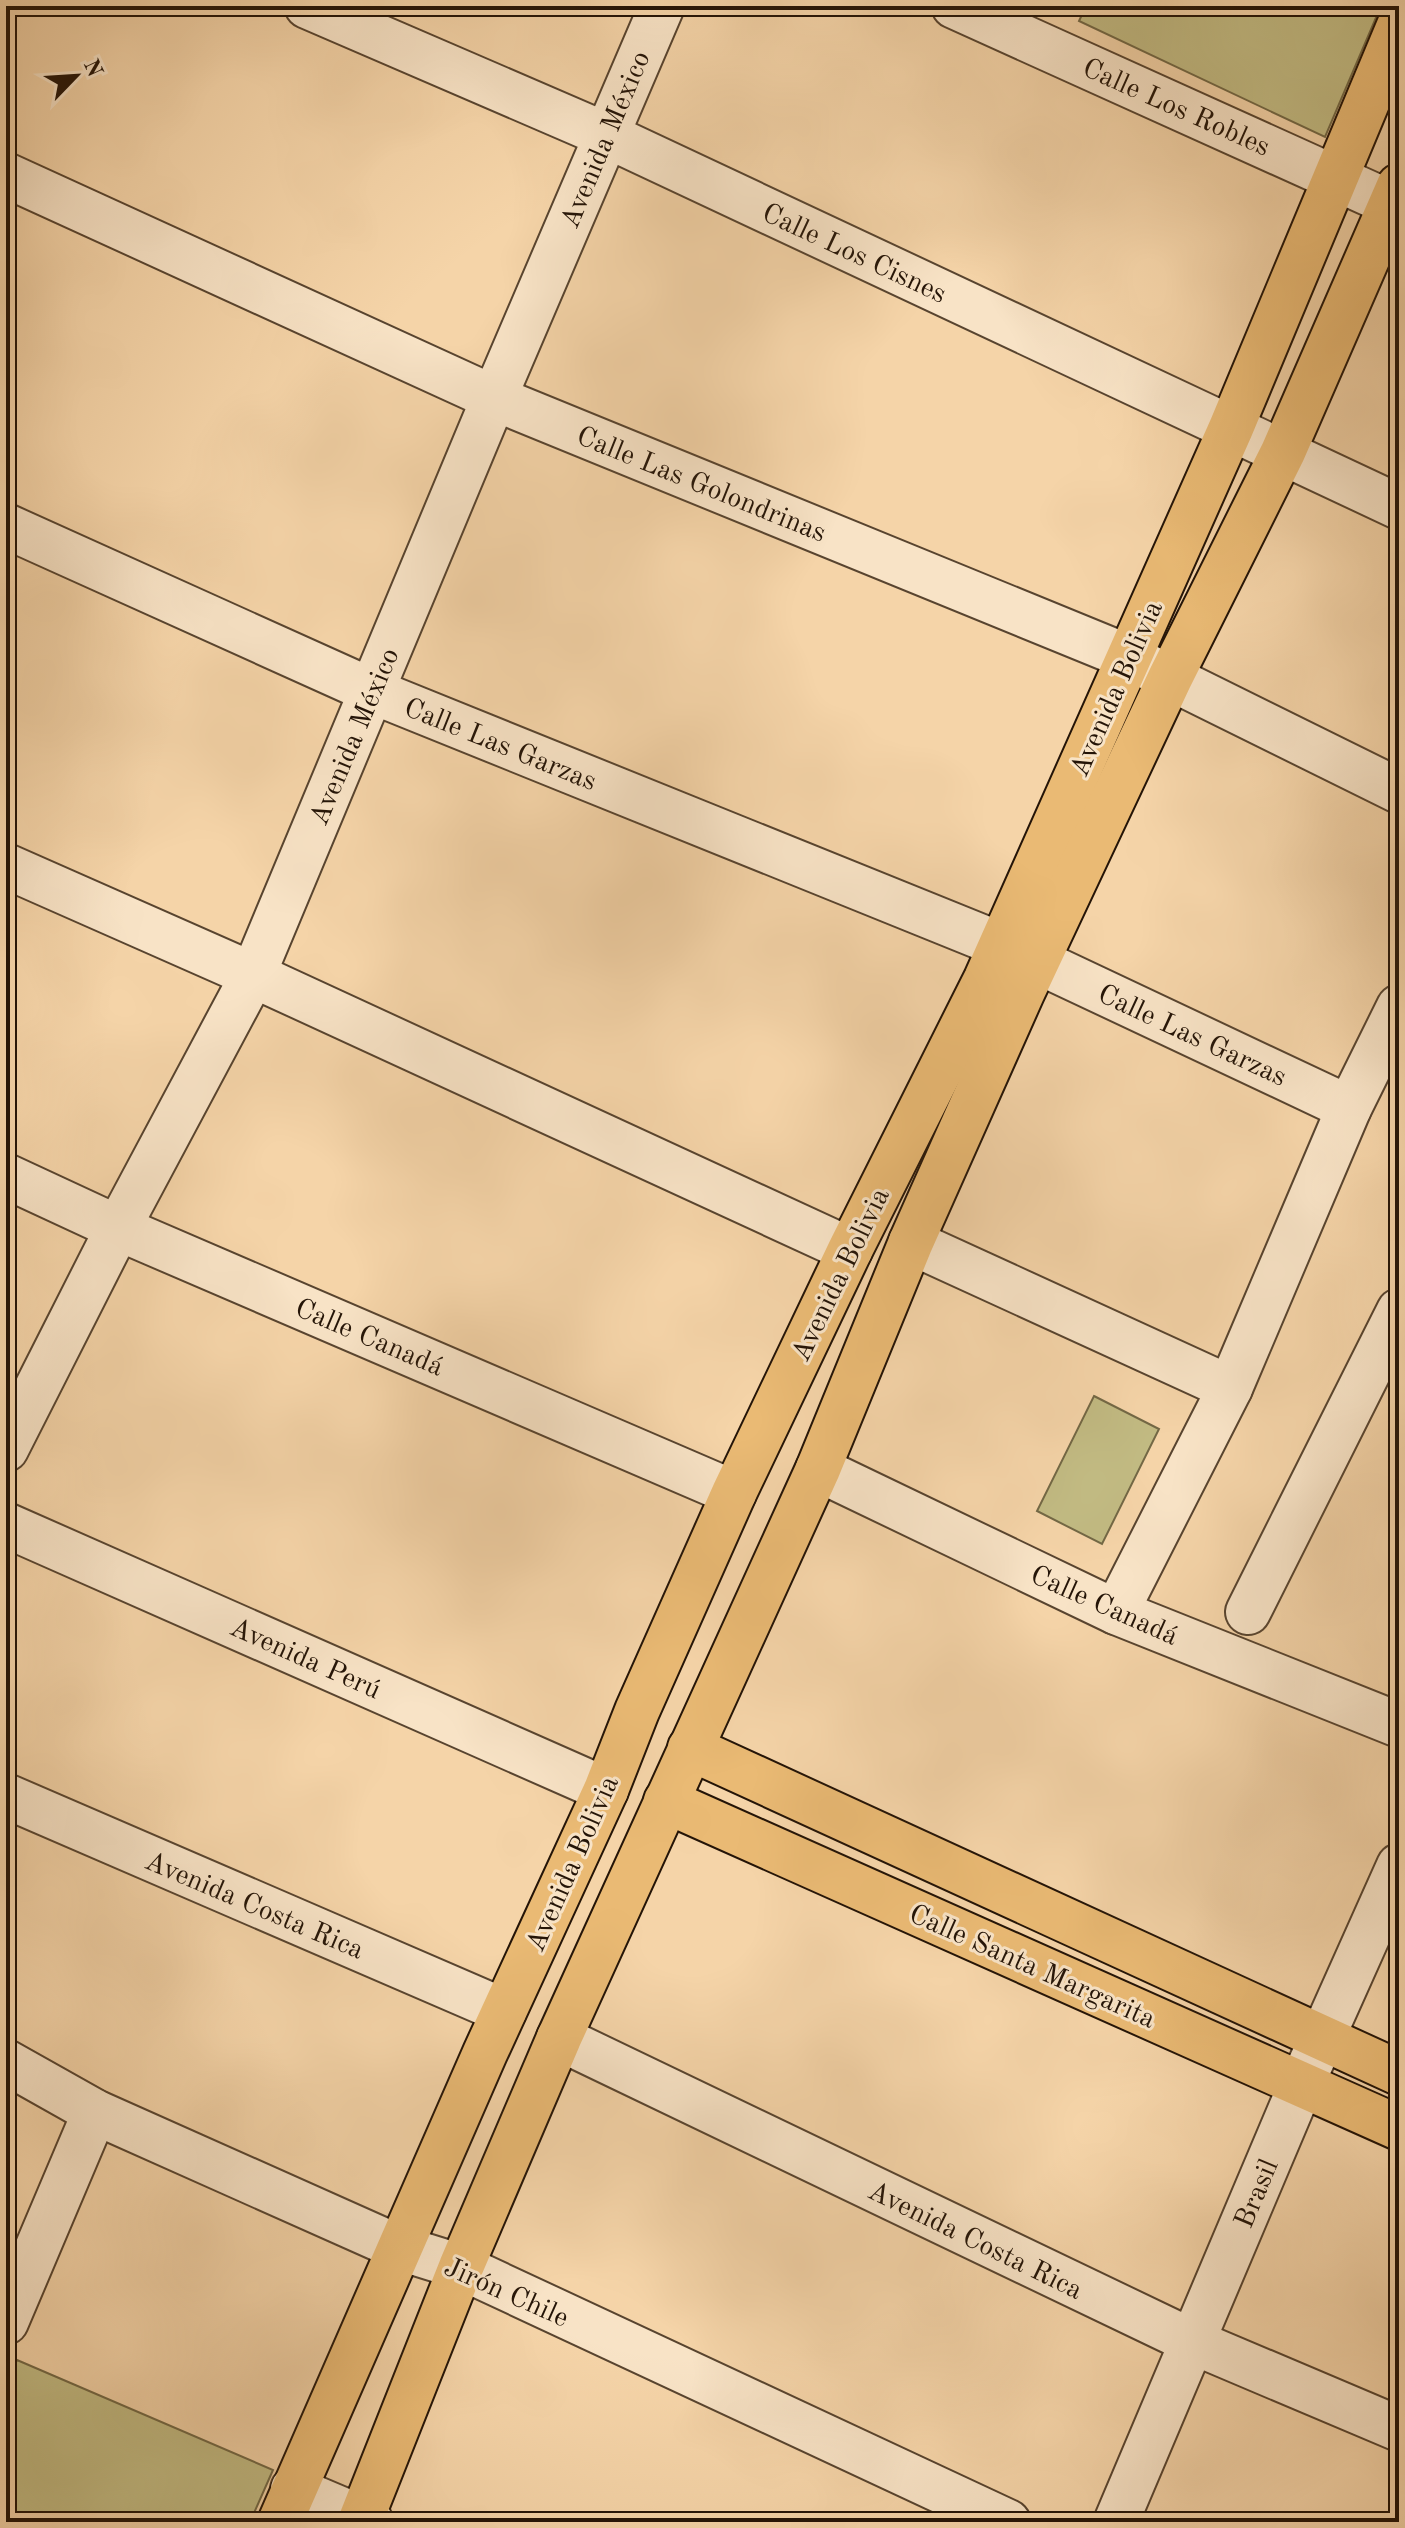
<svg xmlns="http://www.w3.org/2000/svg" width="1405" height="2528" font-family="'Old Standard TT',serif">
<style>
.green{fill:#c2bb83;stroke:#736845;stroke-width:2}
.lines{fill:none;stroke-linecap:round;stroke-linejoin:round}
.minor-casing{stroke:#58442f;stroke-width:48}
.major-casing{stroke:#241407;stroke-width:48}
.minor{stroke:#f8e3c6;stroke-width:44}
.major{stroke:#eaba74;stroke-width:44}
.labels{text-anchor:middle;stroke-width:6;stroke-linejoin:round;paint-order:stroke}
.street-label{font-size:28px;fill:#241407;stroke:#f8e3c6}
</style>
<rect width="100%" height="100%" fill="#f5d4a8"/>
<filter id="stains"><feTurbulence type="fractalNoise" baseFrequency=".0025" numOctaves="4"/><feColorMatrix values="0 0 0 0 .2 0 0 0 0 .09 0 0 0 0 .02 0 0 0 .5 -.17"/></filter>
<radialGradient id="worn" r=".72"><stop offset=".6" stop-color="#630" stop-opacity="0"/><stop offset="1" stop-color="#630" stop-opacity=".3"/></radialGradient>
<g class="green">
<path d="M1086,6h295l-56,131 -246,-116z"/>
<path d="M1094,1396l65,33 -57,115 -65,-33z"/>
<path d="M17,2360l256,110 -23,52h-244v-138z"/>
</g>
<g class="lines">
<g class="minor-casing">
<g id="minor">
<path d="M307,6l299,129 793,372"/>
<path d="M954,6l445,201"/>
<path d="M6,175l488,223 634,259 271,134"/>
<path d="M6,526l366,165 629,254"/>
<path d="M6,866l247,109 597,275"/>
<path d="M1037,961l312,147"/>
<path d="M6,1176l112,52 616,265"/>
<path d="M911,1242l319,146"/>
<path d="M6,1449l112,-221 135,-253 241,-577 168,-392"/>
<path d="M818,1469l298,143 283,113"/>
<path d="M6,1525l600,265"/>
<path d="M1116,1612l114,-224 119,-280 50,-101"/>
<path d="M1248,1612l151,-301"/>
<path d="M6,1796l498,215"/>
<path d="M559,2038l632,303 208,88"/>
<path d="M6,2062l89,50 305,136 61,19 547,255"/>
<path d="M6,2322l89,-210"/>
<path d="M293,2489l78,33"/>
<path d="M1116,2522l185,-437 98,-219"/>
</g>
</g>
<g class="major-casing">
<g id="major">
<path d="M690,1748l709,325"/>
<path d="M666,1801l733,327"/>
<path d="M280,2522l205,-469 121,-263 31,-79 97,-218 116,-243 136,-271 245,-551 168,-402"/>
<path d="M360,2522l101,-255 98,-229 259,-569 93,-227 111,-249 148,-315 113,-226 116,-266"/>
</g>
</g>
<use href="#minor" class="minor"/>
<use href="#major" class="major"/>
</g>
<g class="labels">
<g class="street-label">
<text transform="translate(1177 106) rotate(24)" y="10">Calle Los Robles</text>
<text transform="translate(604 139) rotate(-67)" y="10">Avenida México</text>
<text transform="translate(855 252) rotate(25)" y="10">Calle Los Cisnes</text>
<text transform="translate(702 483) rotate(22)" y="10">Calle Las Golondrinas</text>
<text transform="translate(1115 688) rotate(-66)" y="10">Avenida Bolivia</text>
<text transform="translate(353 736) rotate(-67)" y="10">Avenida México</text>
<text transform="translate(501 743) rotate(22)" y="10">Calle Las Garzas</text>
<text transform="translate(1193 1034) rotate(25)" y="10">Calle Las Garzas</text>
<text transform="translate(839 1274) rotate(-64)" y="10">Avenida Bolivia</text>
<text transform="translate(370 1336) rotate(23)" y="10">Calle Canadá</text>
<text transform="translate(1105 1604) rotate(24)" y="10">Calle Canadá</text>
<text transform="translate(306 1657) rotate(24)" y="10">Avenida Perú</text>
<text transform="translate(571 1863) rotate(-66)" y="10">Avenida Bolivia</text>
<text transform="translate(255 1904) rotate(23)" y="10">Avenida Costa Rica</text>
<text transform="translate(1033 1965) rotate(24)" y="10">Calle Santa Margarita</text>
<text transform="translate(1255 2193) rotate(-67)" y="10">Brasil</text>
<text transform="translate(976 2239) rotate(26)" y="10">Avenida Costa Rica</text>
<text transform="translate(507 2291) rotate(24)" y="10">Jirón Chile</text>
</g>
</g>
<rect width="1405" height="2528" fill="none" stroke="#f5d4a8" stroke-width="32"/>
<rect x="8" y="8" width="1389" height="2512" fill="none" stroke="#241407" stroke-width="4"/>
<rect x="16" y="16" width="1373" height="2496" fill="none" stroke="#241407" stroke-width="2"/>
<g transform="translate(76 76) rotate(65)" stroke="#f8e3c6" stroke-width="6" paint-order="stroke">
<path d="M0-6L14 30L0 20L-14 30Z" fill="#241407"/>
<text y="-12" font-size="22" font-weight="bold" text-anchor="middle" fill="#241407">N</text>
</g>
<rect width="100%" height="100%" filter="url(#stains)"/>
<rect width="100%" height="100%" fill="url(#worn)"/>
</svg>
